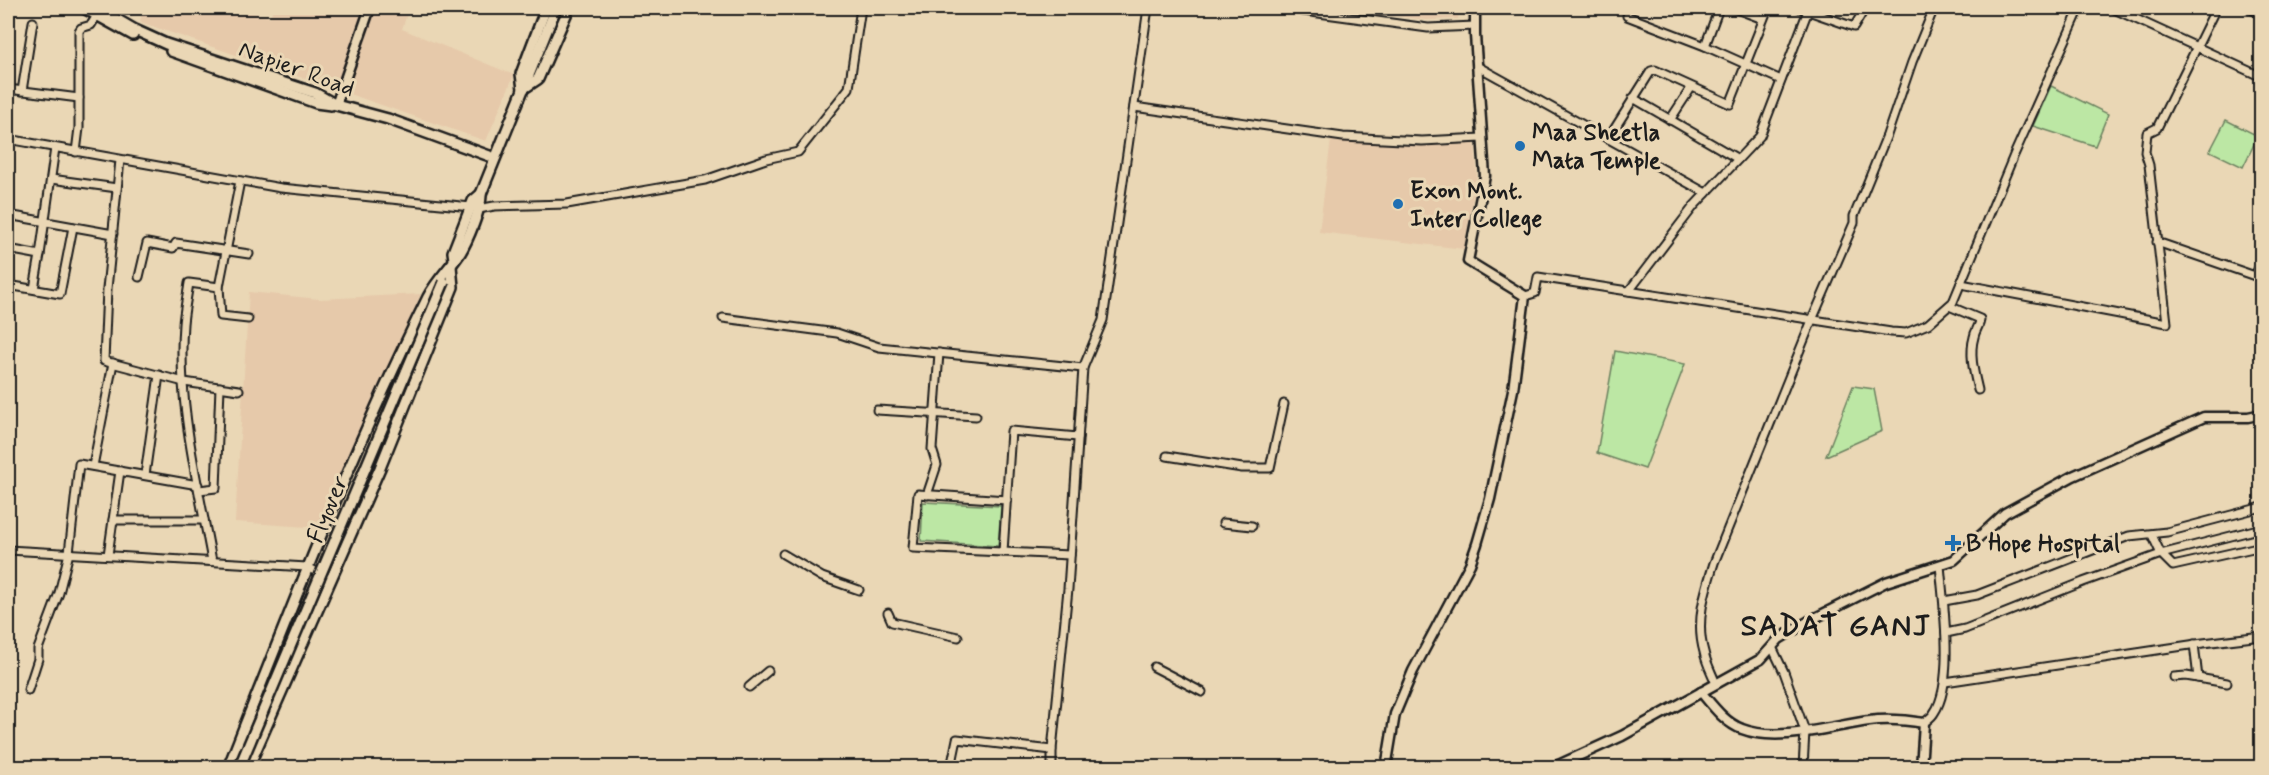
<svg xmlns="http://www.w3.org/2000/svg" width="2269" height="775" font-family="Mynerve,sans-serif">
<style>
.built{fill:#e6c9aa}
.green{fill:#bce7a4;stroke:#6c8260;stroke-width:1.5}
.lines{fill:none;stroke-linecap:round;stroke-linejoin:round}
.minor-casing{stroke:#1c1c1c;stroke-width:11}
.tertiary-casing{stroke:#1c1c1c;stroke-width:13}
.secondary-casing{stroke:#1c1c1c;stroke-width:14}
.minor{stroke:#ead7b5;stroke-width:7}
.tertiary{stroke:#ead7b5;stroke-width:8}
.secondary{stroke:#ead7b5;stroke-width:9}
.secondary-bridge-casing{stroke:#1c1c1c;stroke-width:14;stroke-linecap:butt}
.secondary-bridge{stroke:#ead7b5;stroke-width:9}
.poi-dot{fill:#1f6fb2;stroke:#ead7b5;stroke-width:2}
.labels{text-anchor:middle;stroke-width:6;stroke-linejoin:round;paint-order:stroke}
.street-label{font-size:24px;fill:#1c1c1c;stroke:#ead7b5}
.poi-label{font-size:24px;font-weight:bold;fill:#1c1c1c;stroke:#ead7b5;text-anchor:start}
.district-label{font-size:30px;font-weight:bold;letter-spacing:1.5px;fill:#1c1c1c;stroke:#ead7b5}
</style>
<rect width="100%" height="100%" fill="#ead7b5"/>
<filter id="ink" filterUnits="userSpaceOnUse"><feTurbulence type="fractalNoise" baseFrequency=".0167" numOctaves="2"/><feDisplacementMap in="SourceGraphic" scale="12" xChannelSelector="R" yChannelSelector="G"/><feConvolveMatrix kernelMatrix="1 2 1 2 8 2 1 2 1" color-interpolation-filters="sRGB"/></filter>
<g filter="url(#ink)">
<g class="built">
<path d="M143,8l95,1 32,8 3,-9h136l-7,21 112,46 -28,66 -346,-119z"/>
<path d="M1333,8h127l-2,11 -32,1z"/>
<path d="M1331,140l50,4 94,-2 2,33 -13,74 -145,-17z"/>
<path d="M249,292l70,7 102,-5 -100,234 -86,-6z"/>
</g>
<g class="green">
<path d="M2051,86l57,28 -13,32 -62,-20z"/>
<path d="M2226,120l32,16 -15,31 -33,-16z"/>
<path d="M1615,351l70,13 -40,105 -48,-16z"/>
<path d="M1853,386l21,3 8,42 -56,25z"/>
<path d="M923,502l78,4 -3,40 -77,-5z"/>
</g>
<g class="lines">
<g class="minor-casing">
<g id="minor">
<path d="M1282,8l146,20 47,-2"/>
<path d="M1734,8l29,11"/>
<path d="M1800,8l54,19 11,-19"/>
<path d="M2112,8l150,69"/>
<path d="M2248,8l14,6"/>
<path d="M1627,16l78,30 76,34"/>
<path d="M1705,46l14,-38"/>
<path d="M1477,66l229,127"/>
<path d="M8,89l71,9"/>
<path d="M22,91l11,-69"/>
<path d="M1633,98l105,61"/>
<path d="M1134,107l209,30 79,4 60,-3"/>
<path d="M1670,120l21,-32"/>
<path d="M8,139l273,49 190,19"/>
<path d="M1608,139l43,-68 4,-1 75,34 38,-96"/>
<path d="M76,152l3,-24v-97l2,-3 10,-3 8,-13"/>
<path d="M120,160l-13,129 -3,72 80,21 55,8"/>
<path d="M51,179l66,9"/>
<path d="M479,209l15,-3 73,-2 138,-24 61,-21 32,-7 51,-64 12,-80"/>
<path d="M8,215l105,19"/>
<path d="M2157,242l98,34 7,-15"/>
<path d="M8,249l32,6 -6,34"/>
<path d="M40,255l15,-107"/>
<path d="M139,277l8,-34 26,5 3,-5 73,11"/>
<path d="M1961,284l206,39 -18,-158 -4,-13 2,-19 10,-5 59,-120"/>
<path d="M8,285l52,9 13,-67"/>
<path d="M219,287l2,29 27,3"/>
<path d="M1629,291l65,-85 66,-70 49,-128"/>
<path d="M1525,296l10,-3 3,-16 353,55 15,1 22,-9 25,-22 61,-147 66,-147"/>
<path d="M1949,306l31,13c0,7 -5,11 -6,18 -5,17 0,36 4,53"/>
<path d="M723,318l114,15 42,14 204,21"/>
<path d="M877,410l99,6"/>
<path d="M1167,456l75,12h28l14,-64"/>
<path d="M93,466l20,-103"/>
<path d="M145,475l14,-100"/>
<path d="M199,490l17,-2 4,-101"/>
<path d="M927,495l10,-30 -5,-16 7,-96"/>
<path d="M1007,500l-89,-6 -5,54 157,7"/>
<path d="M113,520h91"/>
<path d="M1223,523l29,3"/>
<path d="M2152,535l9,19 12,12 89,-20"/>
<path d="M8,550l299,17 24,12"/>
<path d="M1003,552l8,-121 67,6"/>
<path d="M783,554l39,23 37,13"/>
<path d="M108,555l12,-84"/>
<path d="M212,561c-14,-77 -35,-158 -29,-237 1,-13 4,-27 6,-41l30,4 21,-106"/>
<path d="M1944,601l33,-6 152,-59 38,-4 95,-25"/>
<path d="M888,613l4,9 66,15"/>
<path d="M1946,633l19,-4 118,-47 78,-28 101,-26"/>
<path d="M2194,644l4,34"/>
<path d="M1772,647l12,25 21,59 -2,37"/>
<path d="M1154,667l48,25"/>
<path d="M2174,677l12,-1 41,7"/>
<path d="M1945,682l258,-39 59,-7"/>
<path d="M1716,684c-4,-11 -10,-21 -12,-32 -9,-31 1,-60 10,-89l98,-243 42,-97v-7l33,-81 25,-73 22,-54"/>
<path d="M749,687l19,-16"/>
<path d="M28,690l10,-31v-10l21,-56 10,-40 10,-89 119,21"/>
<path d="M1924,723c3,-3 8,-6 10,-10 21,-30 9,-112 6,-148"/>
<path d="M1052,750l16,-161 15,-221 20,-48 45,-312"/>
<path d="M951,768l6,-29 95,11v18"/>
</g>
</g>
<g class="tertiary-casing">
<g id="tertiary">
<path d="M336,105l34,-97"/>
<path d="M1701,692c11,13 24,31 41,37 36,14 89,-3 127,-8 19,-3 37,-1 55,2l-3,45"/>
<path d="M1386,768l9,-54 18,-43 57,-107 7,-20 13,-45 23,-109 12,-94 -57,-35 17,-85 -10,-141v-27"/>
<path d="M1552,768l70,-32 139,-77 18,-20 30,-18 77,-39 68,-22 51,-47 68,-37 131,-59h44l14,-3"/>
</g>
</g>
<g class="secondary-casing">
<g id="secondary">
<path d="M84,8l49,27"/>
<path d="M97,8l38,22 31,14 149,49 21,12 52,14 107,39"/>
<path d="M546,8l-25,66 2,15 15,-10 31,-71"/>
<path d="M171,51l145,52 15,2"/>
<path d="M454,259l-1,-7 20,-51 8,-7"/>
<path d="M228,768c63,-159 124,-318 200,-471 9,-17 22,-29 32,-44 7,-11 22,-46 21,-59l75,-186"/>
<path d="M248,768l132,-300 73,-181 -2,-21"/>
</g>
</g>
<use href="#minor" class="minor"/>
<use href="#tertiary" class="tertiary"/>
<use href="#secondary" class="secondary"/>
<g class="secondary-bridge-casing">
<path id="secondary-bridge" d="M239,768l205,-486"/>
</g>
<use href="#secondary-bridge" class="secondary-bridge"/>
</g>
</g>
<g class="poi-dot">
<circle cx="1520" cy="146" r="6"/>
<circle cx="1398" cy="204" r="6"/>
<path d="M1950 534h6v6h6v6h-6v6h-6v-6h-6v-6h6z"/>
</g>
<g class="labels">
<g class="street-label">
<text transform="translate(297 68) rotate(20)" y="8">Napier Road</text>
<text transform="translate(327 509) rotate(-67)" y="8">Flyover</text>
</g>
<g class="poi-label">
<text x="1532" y="140">Maa Sheetla<tspan x="1532" dy="28">Mata Temple</tspan></text>
<text x="1410" y="198">Exon Mont.<tspan x="1410" dy="28">Inter College</tspan></text>
<text x="1966" y="551">B Hope Hospital</text>
</g>
<g class="district-label">
<text x="1836" y="635">SADAT GANJ</text>
</g>
</g>
<rect width="2269" height="775" fill="none" stroke="#ead7b5" stroke-width="30"/>
<rect x="15" y="15" width="2239" height="745" fill="none" stroke="#1c1c1c" stroke-width="2" filter="url(#ink)"/>
</svg>
